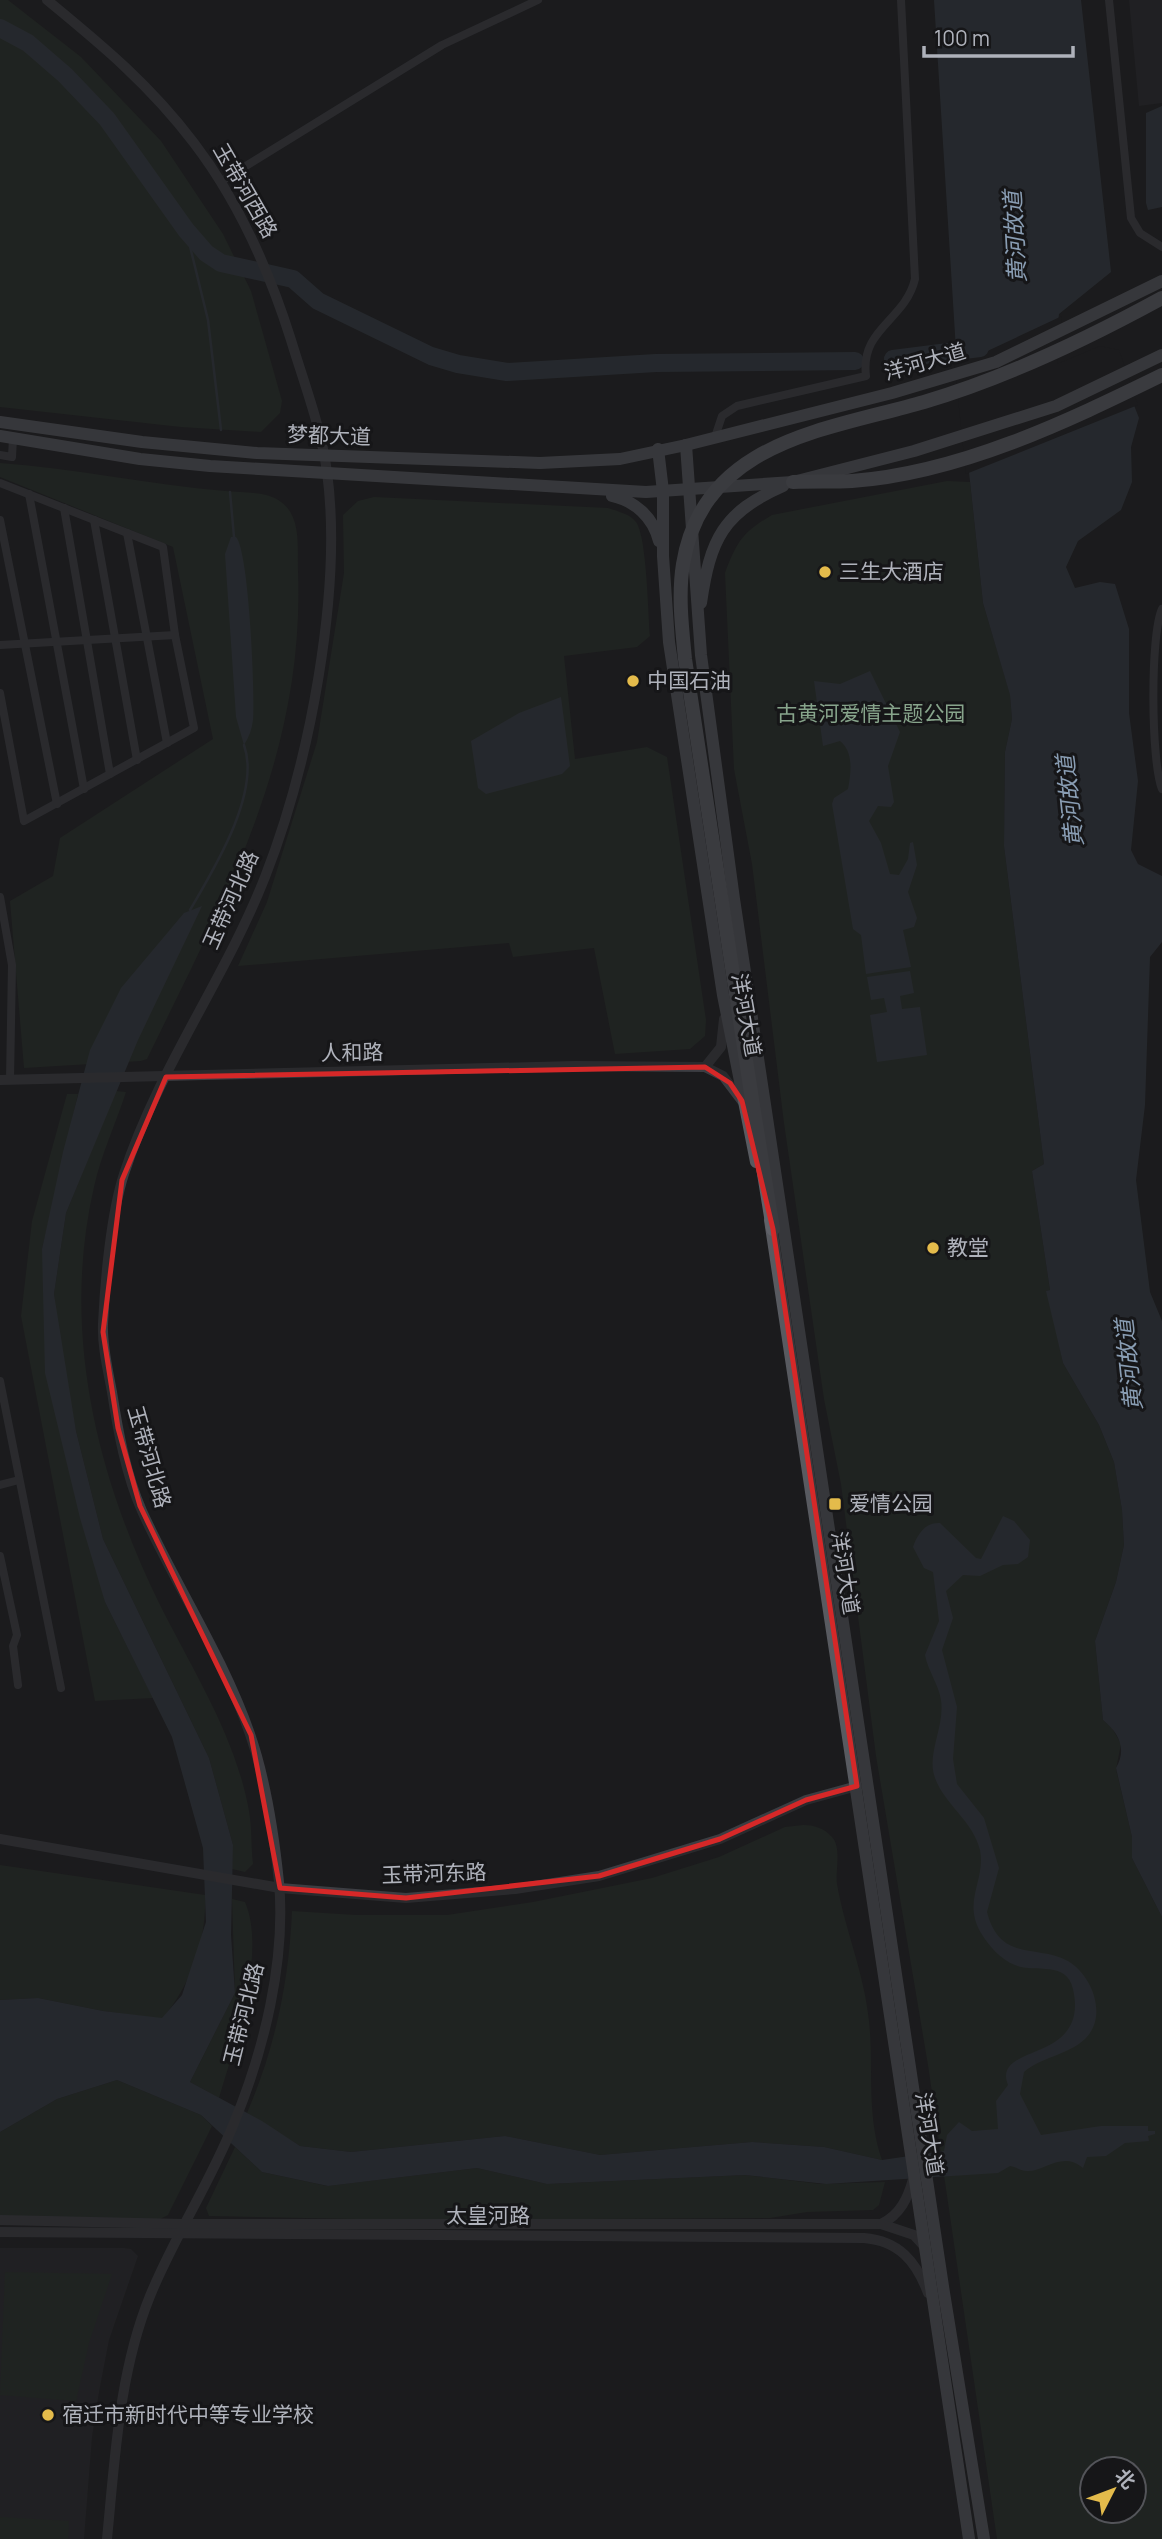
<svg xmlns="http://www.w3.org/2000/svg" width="1162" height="2539" font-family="Manrope,'Noto Sans SC',sans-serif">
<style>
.built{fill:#27272a}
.green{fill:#252d26;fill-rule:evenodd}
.water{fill:#323940}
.pier{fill:#1b1b1d}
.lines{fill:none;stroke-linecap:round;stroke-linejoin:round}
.stream{stroke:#323940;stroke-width:2.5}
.river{stroke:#323940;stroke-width:18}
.minor{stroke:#3c3d42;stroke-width:8}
.tertiary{stroke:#3c3d42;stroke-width:10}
.primary{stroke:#585a60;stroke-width:12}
.trunk{stroke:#606269;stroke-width:14}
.trunk-bridge{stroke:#606269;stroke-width:14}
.marked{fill:none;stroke:#d62828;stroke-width:5;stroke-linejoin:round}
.poi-dot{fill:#e4bb4b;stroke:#161618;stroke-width:2.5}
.labels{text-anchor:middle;stroke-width:6;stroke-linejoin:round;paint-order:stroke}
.street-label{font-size:21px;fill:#afb2bb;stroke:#161618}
.poi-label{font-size:21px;fill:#afb2bb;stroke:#161618;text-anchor:start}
.park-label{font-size:21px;fill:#87a48b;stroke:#161618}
.water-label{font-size:23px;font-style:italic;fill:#899db3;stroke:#161618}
</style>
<rect width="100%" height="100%" fill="#1b1b1d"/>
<g class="built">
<path d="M1129,0h33v103l-23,3z"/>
<path d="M0,2248h124l7,1 7,7 -29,84 -10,52 -7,45 -8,102h-84z"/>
</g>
<g class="green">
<path d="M0,0h8l73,57 80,84 62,93 28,57 31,110 -2,12 -19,19 -80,-5 -181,-20z"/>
<path d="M0,463c75,5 150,22 225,28 18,2 42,0 56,11 21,15 16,46 17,69 7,184 -73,327 -151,488l-6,2 -117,7 -14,-167 43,-25 7,-38 153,-99 -40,-192 -173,-70z"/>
<path d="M947,481l23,1 13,121 27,91 2,25 -7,33 -1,94 40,318 -12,7 18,119 -3,1 16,72 36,62 15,37 8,48 2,35 -8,37 -21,59 8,79 9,8 9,16 -5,25 16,68v21l30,59v622h-165l-69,-474 -52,-309 -35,-272 -17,-85 -40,-276 -32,-259 -18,-95 -9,-196c12,-32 18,-41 47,-58zM1092,2469h42v42h-42z"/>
<path d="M374,497l234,11c9,3 22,6 28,14 11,15 12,92 14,114l-13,11 -73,9 11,103 72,-12 20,10 39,263 -1,16 -15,13 -75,5 -21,-106 -81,9 -4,-14 -271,23 29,-64 50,-160 27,-169 -1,-58 15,-14z"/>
<path d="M116,1091l10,1c-10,31 -25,63 -32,95 -33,143 2,287 65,416 33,66 77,134 90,208 3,17 2,36 4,53l-8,8 -13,-3 1,-24 -24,-87 -106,-219 -27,-108 -16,-85 -6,-52 12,-81z"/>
<path d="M67,1094h11l-36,155 63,353 48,96 -58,3 -74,-385 11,-95z"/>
<path d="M803,1825c11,0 21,3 29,12 10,11 3,34 5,47 8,46 27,88 32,137 5,46 -3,93 13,139l-58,-13 -72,-5 -152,13 -95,-19 -154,16 -51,-6 -53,-33c28,-65 42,-131 45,-202l64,4h91l86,-13 119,-24 67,-21 66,-30z"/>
<path d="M0,1865l205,30c2,44 -14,90 -43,124l-59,-8 -65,-13 -38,2z"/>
<path d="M232,1899l13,3c22,51 -11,145 -26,196l-29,-16 45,-89z"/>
<path d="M117,2080l84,35 11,11 -44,89 -8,4 -160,-2v-85l57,-33z"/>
<path d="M235,2147l27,25 65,14 150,-18 70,16 198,-9 75,9 65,-2 -6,23 -6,5 -66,2 -37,6 -364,2 -197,-4 -3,-8z"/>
<path d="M5,2272l107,2 -23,69 -13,58 -76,-6z"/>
<path d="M0,2517l69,4 -1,18h-68z"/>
</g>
<g class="water">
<path d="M934,0h147l30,272 -52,42 -6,55 71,11 15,38 -8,29 1,35 -11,28 -43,31 -12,26 9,21 25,-6 15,2 14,45v84l9,68 -7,69 7,14 24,12v66l-12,15 -5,148 -9,75 14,112 12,29v596l-30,-59v-21l-16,-69c11,-19 3,-35 -13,-48l-8,-79 21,-59 8,-37 -2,-35 -8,-48 -15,-37 -36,-62 -17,-72 4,-1 -18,-119 12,-7 -40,-318 1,-94 7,-33 -2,-24 -27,-92 -27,-253z"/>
<path d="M1162,106v101l-14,3 -2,-7v-90z"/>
<path d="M231,537h5c13,14 19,158 17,183 -1,9 -4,17 -9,25l-8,-28 -11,-163z"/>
<path d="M870,671l30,61 -12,34 6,36 -3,5 -13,-1 -9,15 12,22 9,31 9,1 9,-16 2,-16 3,-1 4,23 -9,27 9,26 -3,9 -11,3 8,37 -45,7 -5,-39 -8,-6 -21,-125 2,-6 14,-9c3,-16 6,-37 -8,-48l-17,5 -9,-65 26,3z"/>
<path d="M561,697l9,69 -8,8 -76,20 -8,-6 -7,-47 48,-28z"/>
<path d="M202,906l-64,134 -72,173 -12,81 22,137 27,108 106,219 24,87 -2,90 4,58 -45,89 72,39 38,25 51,6 154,-16 95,19 152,-13 72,5 58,13 62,-9 3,-16 12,-13 13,9 26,-2 -2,-28 12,-16c-17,-43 82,-20 65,-96 -6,-29 -38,-16 -58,-24 -14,-5 -27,-20 -34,-32 -19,-32 5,-53 -1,-83 -7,-29 -35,-45 -45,-72 -9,-24 10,-51 6,-78 -2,-15 -13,-29 -16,-45l14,-34 -6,-49 -9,-4 -11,-21c4,-12 12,-25 27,-24l36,35 5,1 22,-43 11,5 16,19 -2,17 -10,7 -15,1 -23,11 -17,-1 -17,16 7,27 -11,32 15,57 -4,52 4,25 27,34 15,50 -12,44c13,51 51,32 81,49 25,15 40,56 17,78 -17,16 -44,18 -61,33l-4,22 21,41 60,-9h47v5h7v3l-7,2 1,5 -24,2 -19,13 -19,1 -4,11c-21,-18 -39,4 -56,3 -6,0 -10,-4 -17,-5l-12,7 -172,11 -81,-9 -198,9 -70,-16 -149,18 -66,-14 -61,-57 -84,-35 -60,19 -57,33v-132l38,-2 65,13 59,7 20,-23 24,-73 -3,-74 -31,-111 -67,-135 -25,-84 -35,-145 -3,-124 21,-97 27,-102 31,-62 63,-75z"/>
<path d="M910,971l4,22 -14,3 2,13 18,-2 7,48 -50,7 -7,-47 17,-3 -3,-14 -13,2 -4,-23z"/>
</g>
<path class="pier" d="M1062,316l-5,48 43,-18 19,4 19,55 -172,69 -12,-113 27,-7z"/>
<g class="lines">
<g class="stream">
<path d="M186,230l22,90 13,110"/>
<path d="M230,492l4,45"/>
<path d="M190,910c24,-41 71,-117 54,-165"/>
</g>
<g class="river">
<path d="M0,28l28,15 37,32 42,44 79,111 20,23 15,10 72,16 25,22 113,55 27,8 49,8 149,-9 199,-2"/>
<path d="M893,359l87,-11"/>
</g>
<g class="minor">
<path d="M1109,0l22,218 9,15 22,14"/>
<path d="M220,182l222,-137 96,-45"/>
<path d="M715,437l7,-21 15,-10 129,-30c-6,-48 39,-55 49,-97l-14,-279"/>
<path d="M0,455l12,2 1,-19"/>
<path d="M0,483l163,64 12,88 19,93 -170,93 -24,-128"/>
<path d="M29,494l55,295"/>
<path d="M64,508l46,266"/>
<path d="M0,520l57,284"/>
<path d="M94,520l43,240"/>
<path d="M127,533l40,210"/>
<path d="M1162,609c-12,26 -11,153 0,180"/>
<path d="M0,645l175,-10"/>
<path d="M0,897l12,68 -2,115"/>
<path d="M0,1381l61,307"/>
<path d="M0,1485l19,-5"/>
<path d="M0,1556l17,79 -4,11 5,39"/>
</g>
<g class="tertiary">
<path d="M47,0c56,46 103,85 147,143 45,59 75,127 97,197 13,43 30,87 36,132 16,119 -18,293 -62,405 -40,102 -107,192 -141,297 -13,40 -19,107 -21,150 -1,22 5,46 9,68 6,39 14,83 30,119 34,75 81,145 108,223 16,46 24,99 29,148 7,79 -15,168 -45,241 -24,60 -60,114 -84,173 -31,76 -35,162 -43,243"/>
<path d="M724,1019l-3,28 -16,20 18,9 19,25"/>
<path d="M0,1080l575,-14 130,1"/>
<path d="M0,1839l280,49 126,10 109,-9 84,-13 121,-37 86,-39 51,-14"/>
<path d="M0,2220l183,4h698c19,-9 27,-26 32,-45"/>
<path d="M881,2224l33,11 11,12"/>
<path d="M0,2232l864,6c35,3 52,23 64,55"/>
</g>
<g class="primary">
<path d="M0,422l142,20 115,11 283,10 80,-4 66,-14 206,-52 104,-31 166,-81"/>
<path d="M0,436l140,23 70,7 436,26 147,-10 121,-31 142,-45 106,-51"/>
<path d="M686,445l15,210 33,244 210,1394 40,246"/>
<path d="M658,449l5,42v65l6,86 54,353 33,167"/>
<path d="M612,496c23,5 41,21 47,45"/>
<path d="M701,603c9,-63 22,-91 82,-117"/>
<path d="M770,1220l199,1319"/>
</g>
<g class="trunk">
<path d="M793,482c20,-1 40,0 59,-1 108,-8 214,-59 310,-106"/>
<path d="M753,1106l20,123"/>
</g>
<path class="trunk-bridge" d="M753,1106l-68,-447c-3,-31 -7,-64 -2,-95 20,-123 144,-134 241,-162 82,-24 163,-63 238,-104"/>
</g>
<path d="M0 0H1162V2539H0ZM705,1067l25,16 12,18 31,128 84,557 -51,14 -86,39 -121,37 -193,22 -126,-10 -29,-153 -111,-229 -22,-78 -15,-96 19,-152 44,-103z" fill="#1b1b1d" fill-opacity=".55" fill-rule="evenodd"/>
<path class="marked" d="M705,1067l25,16 12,18 31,128 84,557 -51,14 -86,39 -121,37 -193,22 -126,-10 -29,-153 -111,-229 -22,-78 -15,-96 19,-152 44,-103z"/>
<g class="poi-dot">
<circle cx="825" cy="572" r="7"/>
<circle cx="633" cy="681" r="7"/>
<circle cx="933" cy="1248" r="7"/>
<rect x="828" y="1497" width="14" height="14" rx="3.5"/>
<circle cx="48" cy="2415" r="7"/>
</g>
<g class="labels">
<g class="street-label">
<text transform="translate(245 191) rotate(60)" y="7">玉带河西路</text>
<text transform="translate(925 362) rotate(-16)" y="7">洋河大道</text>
<text transform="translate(329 436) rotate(2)" y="7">梦都大道</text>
<text transform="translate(231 900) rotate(-66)" y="7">玉带河北路</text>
<text transform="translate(746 1015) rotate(80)" y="7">洋河大道</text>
<text transform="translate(352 1053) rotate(-1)" y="7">人和路</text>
<text transform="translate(149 1457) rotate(74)" y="7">玉带河北路</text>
<text transform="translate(845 1573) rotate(81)" y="7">洋河大道</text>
<text transform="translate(434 1874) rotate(-2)" y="7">玉带河东路</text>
<text transform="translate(244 2014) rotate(-76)" y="7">玉带河北路</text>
<text transform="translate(929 2134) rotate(81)" y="7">洋河大道</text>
<text x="488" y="2223">太皇河路</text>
</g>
<g class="poi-label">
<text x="839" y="579">三生大酒店</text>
<text x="647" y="688">中国石油</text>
<text x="947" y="1255">教堂</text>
<text x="849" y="1511">爱情公园</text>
<text x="62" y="2422">宿迁市新时代中等专业学校</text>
</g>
<g class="park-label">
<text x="871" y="721">古黄河爱情主题公园</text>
</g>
<g class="water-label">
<text transform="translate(1015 237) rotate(-93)" y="8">黄河故道</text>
<text transform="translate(1070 801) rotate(-96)" y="8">黄河故道</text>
<text transform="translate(1129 1365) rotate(-96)" y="8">黄河故道</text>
</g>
</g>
<g transform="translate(1113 2490) rotate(48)"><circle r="33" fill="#161618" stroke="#535459" stroke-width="2"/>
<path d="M0-5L12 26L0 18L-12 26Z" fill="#e4bb4b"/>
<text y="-10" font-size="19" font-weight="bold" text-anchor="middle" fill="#afb2bb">北</text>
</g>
<path d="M924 46v10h149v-10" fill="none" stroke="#afb2bb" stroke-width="3.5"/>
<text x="934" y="46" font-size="21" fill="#afb2bb" stroke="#161618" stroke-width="5" paint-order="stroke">100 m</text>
</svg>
